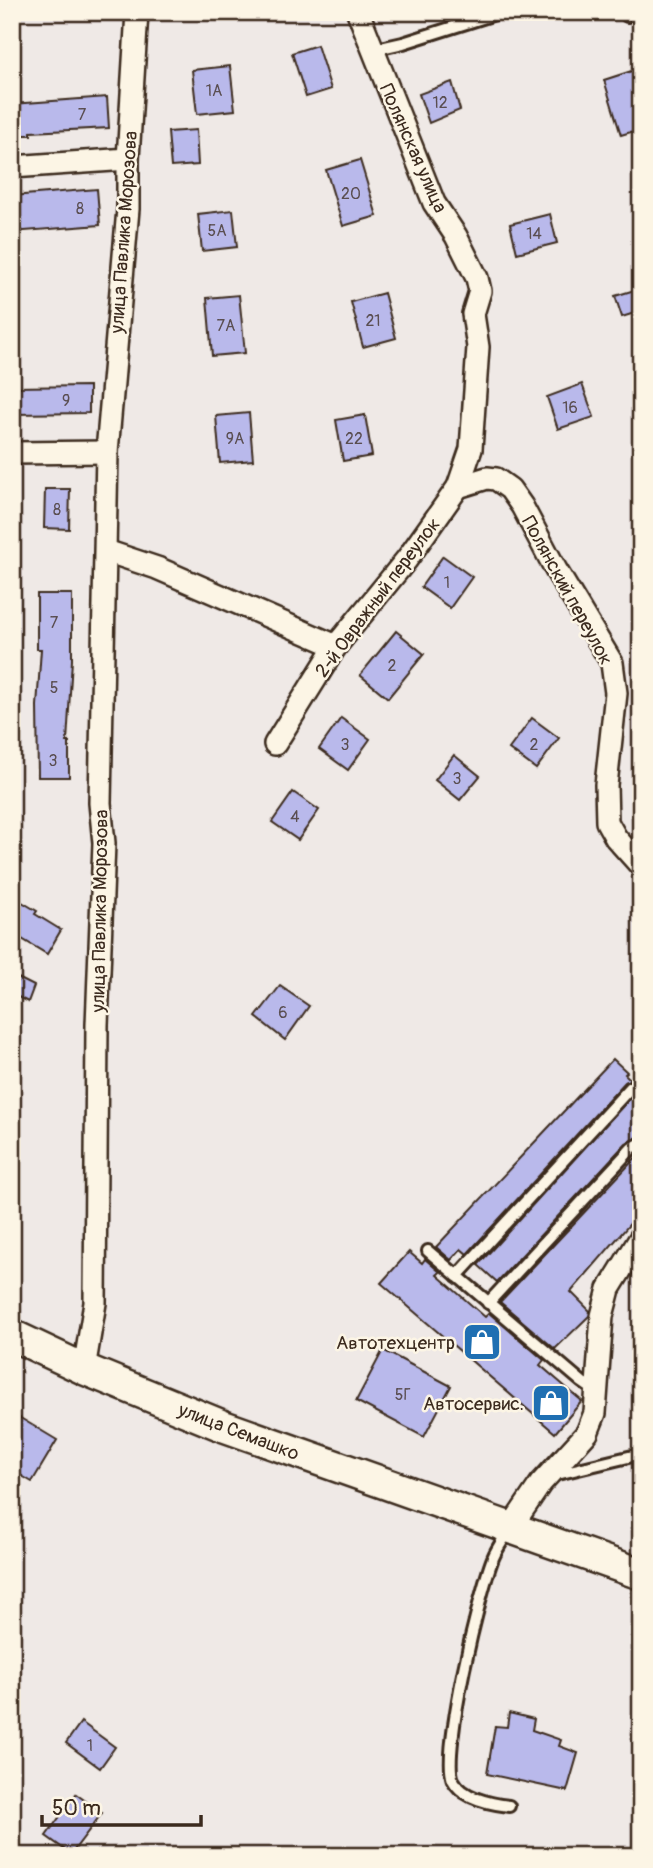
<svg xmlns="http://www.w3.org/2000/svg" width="653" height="1868" font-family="Pangolin,sans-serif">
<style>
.building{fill:#b9b9eb;stroke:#3b2a1e;stroke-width:2}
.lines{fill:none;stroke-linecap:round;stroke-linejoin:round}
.service-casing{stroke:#3b2a1e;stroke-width:16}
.minor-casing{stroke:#3b2a1e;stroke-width:26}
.secondary-casing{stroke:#3b2a1e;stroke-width:35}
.service{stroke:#fcf5e5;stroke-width:10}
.minor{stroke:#fcf5e5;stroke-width:21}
.secondary{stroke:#fcf5e5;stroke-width:30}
.labels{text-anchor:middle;stroke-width:5;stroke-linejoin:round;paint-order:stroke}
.number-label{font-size:16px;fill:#5a4e51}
.street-label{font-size:19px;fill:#3b2a1e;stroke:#fcf5e5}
.poi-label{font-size:19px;fill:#3b2a1e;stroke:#fcf5e5;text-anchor:end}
</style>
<rect width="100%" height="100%" fill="#efe9e6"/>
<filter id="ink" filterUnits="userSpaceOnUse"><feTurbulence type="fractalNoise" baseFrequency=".0143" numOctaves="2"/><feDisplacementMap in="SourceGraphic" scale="14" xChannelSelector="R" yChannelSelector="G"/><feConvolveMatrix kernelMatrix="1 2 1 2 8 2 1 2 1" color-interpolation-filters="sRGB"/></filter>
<g filter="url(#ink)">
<g class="building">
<path d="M317,45l14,44 -25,8 -14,-44z"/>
<path d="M230,66l5,44 -38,4 -5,-44z"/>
<path d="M641,68v61l-20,6 -17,-55z"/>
<path d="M452,82l8,28 -31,13 -10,-29z"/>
<path d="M107,97l2,31 -78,4v3h-19v-31z"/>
<path d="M196,130l2,35 -27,2 -3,-35z"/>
<path d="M360,160l17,56 -34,10 -17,-56z"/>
<path d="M97,189l3,36 -88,7v-36z"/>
<path d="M233,210l4,37 -35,4 -4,-37z"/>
<path d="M550,214l7,29 -40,10 -7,-29z"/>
<path d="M641,288v23l-19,6 -7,-21z"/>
<path d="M384,293l12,45 -33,9 -12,-45z"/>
<path d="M239,295l6,58 -33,3 -5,-58z"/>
<path d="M582,384l12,33 -36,12 -11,-32z"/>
<path d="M89,386v27l-77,1v-27z"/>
<path d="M249,413l4,47 -33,3 -4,-47z"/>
<path d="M365,415l7,41 -29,5 -7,-41z"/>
<path d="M45,489h25l-1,40 -25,-1z"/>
<path d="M443,556l29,21 -22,31 -29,-21z"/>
<path d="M37,594h35v66l-5,82h2v35h-31l-1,-71 4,-57h-4z"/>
<path d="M396,631l28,23 -36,44 -28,-23z"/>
<path d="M341,718l29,21 -22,31 -29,-21z"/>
<path d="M532,718l27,20 -23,31 -27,-20z"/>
<path d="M454,755l26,21 -20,24 -25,-20z"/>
<path d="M293,792l26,18 -21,30 -26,-18z"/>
<path d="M12,896l25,15 -2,3 26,16 -14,24 -35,-21z"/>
<path d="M18,978l16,8 -6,16 -16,-8z"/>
<path d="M280,986l29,20 -24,34 -29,-23z"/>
<path d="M613,1059l14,13 -2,2 5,5 -5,3 -158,172 -6,-5 -10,11 -15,-13z"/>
<path d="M639,1088l2,1v46l-15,8 -129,139 -19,-17z"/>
<path d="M641,1152v59l-70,81 19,19 -1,5 -34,33 -55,-47z"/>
<path d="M409,1252l13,11 3,-4 15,13 -3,3 48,42 4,-4 55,47 -4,5 42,36 -27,32 -174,-150z"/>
<path d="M383,1350l68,36 -27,51 -68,-36z"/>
<path d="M12,1413l45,27 -25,42 -20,-12z"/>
<path d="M509,1713l25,6 -2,11 29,10 -2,6 19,7 -11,38 -80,-17 8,-48 12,1z"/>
<path d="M81,1722l34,25 -15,21 -34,-25z"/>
<path d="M76,1794l26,19 -31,41 -25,-18z"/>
</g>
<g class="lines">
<g class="service-casing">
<g id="service">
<path d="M625,12l2,4"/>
<path d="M372,50l31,-7 98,-31"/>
<path d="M428,1251l154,131 13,9"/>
<path d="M457,1276l174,-189"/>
<path d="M488,1303l144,-155 9,-5"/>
<path d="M553,1475l88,-21"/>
<path d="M509,1530c-5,9 -12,18 -16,28 -13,32 -52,195 -40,222 9,18 38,24 56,26"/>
</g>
</g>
<g class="minor-casing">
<g id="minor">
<path d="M12,167l116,-8"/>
<path d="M12,453l95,-1"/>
<path d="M458,487l29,-9 9,1 14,10 12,17 34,64 56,93 4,30 -10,92 1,37 9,16 25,28"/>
<path d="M106,551l51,17 179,78"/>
<path d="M275,744l61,-98 71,-87 51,-72 13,-38 7,-102 -5,-33 7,-23 -3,-13 -21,-42 -22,-33 -76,-191"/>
<path d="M84,1369l11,-66 2,-278 7,-182 -4,-40 7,-351 21,-243v-50l9,-147"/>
<path d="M509,1530l32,-47 46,-50 8,-20 7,-97 7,-27 32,-52"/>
</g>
</g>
<g class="secondary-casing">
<path id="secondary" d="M12,1335l72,34 139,57 418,148"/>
</g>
<use href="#service" class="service"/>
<use href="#minor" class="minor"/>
<use href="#secondary" class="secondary"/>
</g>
</g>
<defs>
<g id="shop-square" transform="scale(2.0125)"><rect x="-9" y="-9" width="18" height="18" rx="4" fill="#1f6fb2" stroke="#fcf5e5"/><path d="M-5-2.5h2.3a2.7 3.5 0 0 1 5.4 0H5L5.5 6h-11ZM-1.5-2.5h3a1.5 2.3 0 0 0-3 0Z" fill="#fff"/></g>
</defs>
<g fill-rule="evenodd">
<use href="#shop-square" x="482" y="1342"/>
<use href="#shop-square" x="551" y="1403"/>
</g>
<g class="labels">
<g class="number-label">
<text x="214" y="96">1А</text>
<text x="440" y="108">12</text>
<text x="82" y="120">7</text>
<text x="351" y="199">20</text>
<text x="80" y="214">8</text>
<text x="217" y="236">5А</text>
<text x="534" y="239">14</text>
<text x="373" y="326">21</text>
<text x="226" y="331">7А</text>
<text x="66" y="406">9</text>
<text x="570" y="413">16</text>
<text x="235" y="444">9А</text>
<text x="354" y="444">22</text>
<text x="57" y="515">8</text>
<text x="447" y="588">1</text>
<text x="54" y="628">7</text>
<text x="392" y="671">2</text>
<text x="54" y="693">5</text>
<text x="345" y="750">3</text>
<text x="534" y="750">2</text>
<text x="53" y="766">3</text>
<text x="457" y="784">3</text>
<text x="295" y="822">4</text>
<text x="283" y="1018">6</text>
<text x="403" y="1400">5Г</text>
<text x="90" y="1751">1</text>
</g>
<g class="street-label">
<text transform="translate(414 148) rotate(66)" y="7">Полянская улица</text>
<text transform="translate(123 232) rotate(-86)" y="7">улица Павлика Морозова</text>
<text transform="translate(568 590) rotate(61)" y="7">Полянский переулок</text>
<text transform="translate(377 597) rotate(-53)" y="7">2-й Овражный переулок</text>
<text transform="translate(99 911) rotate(-89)" y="7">улица Павлика Морозова</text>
<text transform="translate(239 1431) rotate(21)" y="7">улица Семашко</text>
</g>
<g class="poi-label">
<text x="455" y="1349">Автотехцентр</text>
<text x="524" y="1410">Автосервис.</text>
</g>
</g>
<rect width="653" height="1868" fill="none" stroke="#fcf5e5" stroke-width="42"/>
<rect x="21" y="21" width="611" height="1826" fill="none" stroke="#3b2a1e" stroke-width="2.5" filter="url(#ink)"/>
<path d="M42 1815v10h159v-10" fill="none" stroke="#3b2a1e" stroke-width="3.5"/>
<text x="52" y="1815" font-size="21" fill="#3b2a1e" stroke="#fcf5e5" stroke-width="5" paint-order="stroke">50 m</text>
</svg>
